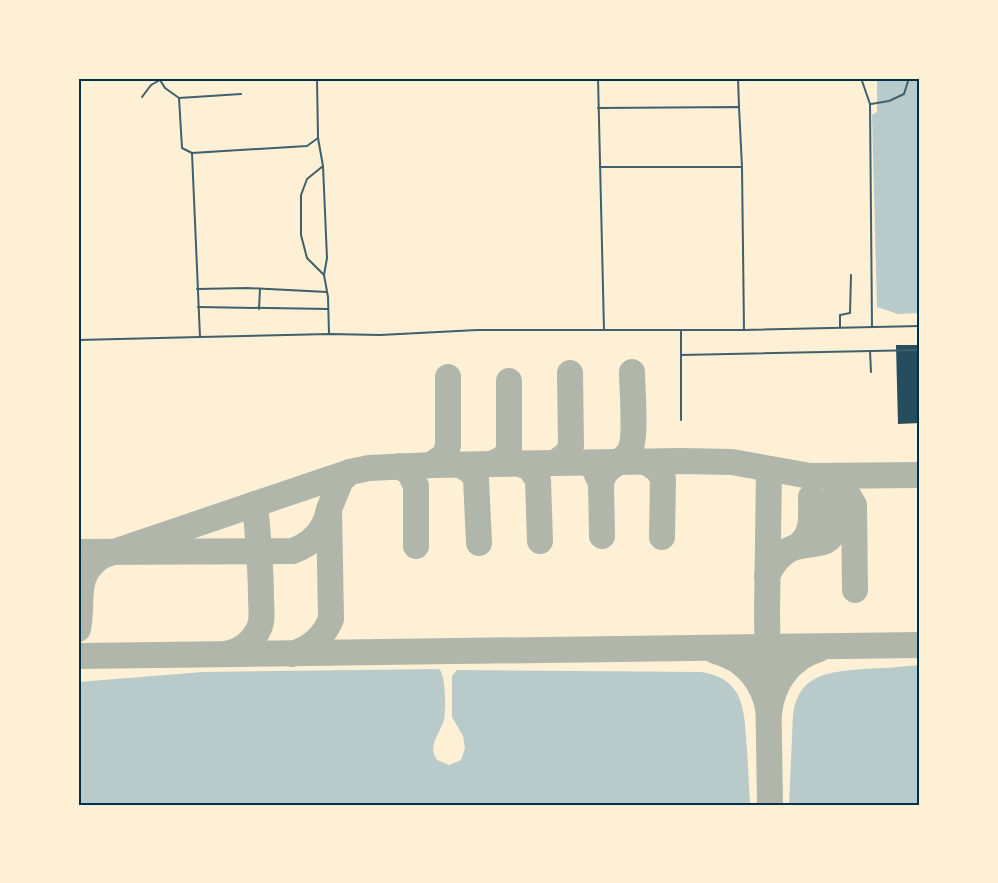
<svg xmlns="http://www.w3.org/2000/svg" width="998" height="883" font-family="'Asap Condensed',sans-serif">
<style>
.green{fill:#b9caca}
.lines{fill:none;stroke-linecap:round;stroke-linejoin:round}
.taxiway{stroke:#b1b6ab;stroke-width:26}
.building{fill:#264d5e}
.service{stroke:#3f606c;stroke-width:2}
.neatline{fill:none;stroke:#003049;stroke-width:2}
</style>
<rect width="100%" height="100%" fill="#fdf0d5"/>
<g class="green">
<path d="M877,78h43v235l-22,1 -21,-7 -5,-192 5,-3z"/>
<path d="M920,665v140h-131l4,-91c6,-41 37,-42 71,-45 19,-1 37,-2 56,-4z"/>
<path d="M439,669c7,6 7,41 5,51 -4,14 -17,25 -7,40l12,5 12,-5 4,-12 -2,-12 -11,-19v-41l5,-6 244,2c45,7 43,40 46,76 1,19 2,38 3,57h-672v-123l125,-10z"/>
</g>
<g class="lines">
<g class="taxiway">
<path d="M646,462l12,8 5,9 -1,58"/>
<path d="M555,463l12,-9 4,-8 -1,-73"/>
<path d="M491,464l13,-6 5,-8v-69"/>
<path d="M520,464l10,4 8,12 2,61"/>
<path d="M431,465l13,-9 4,-10v-69"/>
<path d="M460,465l11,6 5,8 3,64"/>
<path d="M400,466l10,7 6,13v60"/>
<path d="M594,468l7,15 1,53"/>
<path d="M769,470l-2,143 3,192"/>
<path d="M831,479l13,9 10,17 1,85"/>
<path d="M601,483c5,-20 19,-17 28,-31 8,-11 3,-64 3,-80"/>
<path d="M798,546c16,-13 13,-30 13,-49"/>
<path d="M78,552l215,-1c18,-7 31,-19 35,-38"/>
<path d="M767,576c6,-13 15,-25 29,-29 16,-5 34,1 39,-19 3,-16 0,-36 0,-52"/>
<path d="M78,629c6,-30 -6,-53 24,-73l248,-84"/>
<path d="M715,651c31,8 50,32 54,63 3,-30 20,-56 50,-65"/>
<path d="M225,654c16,-2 29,-13 35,-28 3,-9 1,-19 1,-28 0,-32 -3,-62 -6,-94"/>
<path d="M292,654c18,-5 32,-18 39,-35l-2,-110 12,-29 9,-8 19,-4 65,-3 246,-4 52,1 78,14 110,-1"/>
<path d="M78,656l842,-11"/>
</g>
</g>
<path class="building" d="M896,345h24v78l-22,1z"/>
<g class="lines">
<g class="service">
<path d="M598,78l6,252"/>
<path d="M738,78l1,29"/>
<path d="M861,78l9,26 2,222"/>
<path d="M160,80l5,8 14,10 62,-4"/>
<path d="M142,97l9,-12 9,-5 -1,-2"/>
<path d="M179,98l3,50 10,5 115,-7 11,-8 -1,-60"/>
<path d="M871,104l18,-3 15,-7 5,-16"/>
<path d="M598,108l141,-1 3,60h-142"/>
<path d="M318,138l5,28 -16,13 -6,16v40l6,23 17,17 3,-17 -4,-92"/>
<path d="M192,153l8,184 129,-3 51,1 97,-5h267l-2,-163"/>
<path d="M324,275l4,22 1,37"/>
<path d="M197,289l50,-1 80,4"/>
<path d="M198,307l130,2"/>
<path d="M259,309l1,-20"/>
<path d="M840,327v-12l10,-2 1,-38"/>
<path d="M744,330l176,-4"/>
<path d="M78,340l122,-3"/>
<path d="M870,351l1,21"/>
<path d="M681,355l239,-5"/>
<path d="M681,420v-90"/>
</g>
</g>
<rect width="998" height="883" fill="none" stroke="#fdf0d5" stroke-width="159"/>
<rect x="80" y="80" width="838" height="724" class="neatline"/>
</svg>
